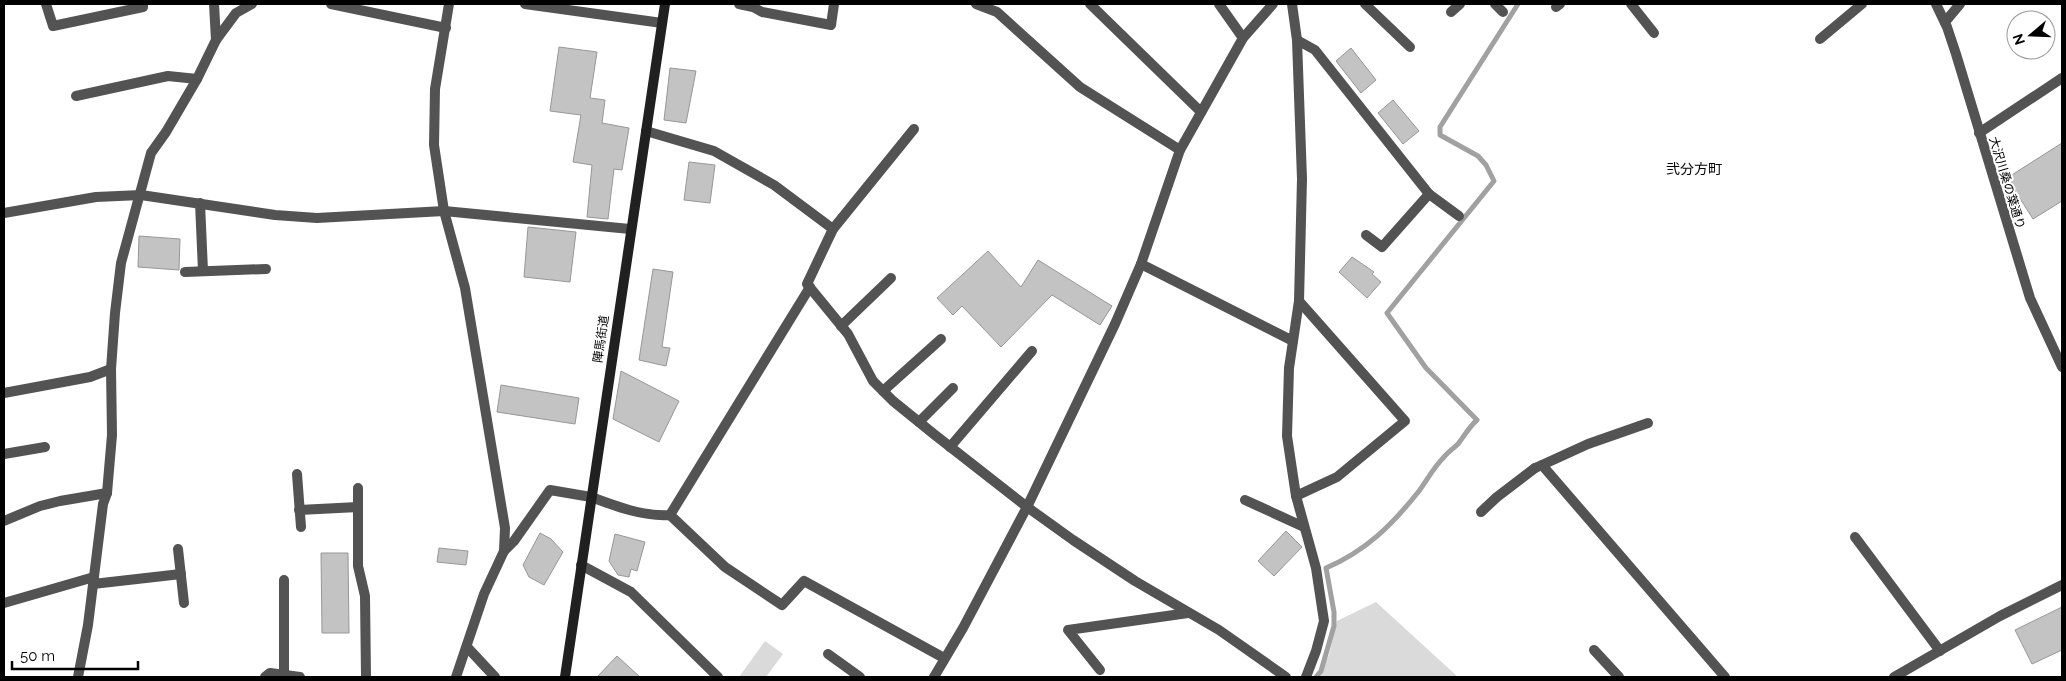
<svg xmlns="http://www.w3.org/2000/svg" width="2066" height="681" font-family="Raleway,'Noto Sans JP',sans-serif">
<style>
.green{fill:#dadada}
.lines{fill:none;stroke-linecap:round;stroke-linejoin:round}
.stream{stroke:#a1a1a1;stroke-width:5}
.building{fill:#c3c3c3;stroke:#979797}
.service{stroke:#535353;stroke-width:10}
.minor{stroke:#535353;stroke-width:10}
.tertiary{stroke:#535353;stroke-width:10}
.secondary{stroke:#202020;stroke-width:10}
.labels{text-anchor:middle;stroke-width:4;stroke-linejoin:round;paint-order:stroke}
.street-label{font-size:12px;fill:#000;stroke:#fff}
.neighbourhood-label{font-size:14px;fill:#000;stroke:#fff}
</style>
<rect width="100%" height="100%" fill="#fff"/>
<g class="green">
<path d="M1376,602l82,75h-140l11,-22 8,-34z"/>
<path d="M765,641l18,13 -17,23h-27z"/>
</g>
<g class="lines">
<path class="stream" d="M1316,677l5,-6 13,-45v-14l-8,-44c40,-17 66,-43 93,-77 8,-11 15,-24 25,-34 4,-5 10,-9 14,-13 7,-9 11,-17 19,-24l-51,-52 -39,-55 107,-132 -8,-16 -8,-9 -38,-21v-8l78,-123"/>
</g>
<g class="building">
<path d="M559,47l38,5 -7,46 15,2 -3,23 27,5 -7,42 -8,-1 -6,50 -21,-2 5,-52 -19,-3 8,-47 -31,-4z"/>
<path d="M1351,48l25,32 -15,13 -25,-32z"/>
<path d="M670,68l26,3 -10,52 -22,-3z"/>
<path d="M1393,100l26,31 -16,13 -25,-31z"/>
<path d="M2062,143v58l-29,18 -26,-41z"/>
<path d="M689,162l26,3 -5,38 -26,-3z"/>
<path d="M528,227l48,5 -6,50 -46,-5z"/>
<path d="M139,236l41,3 -1,31 -41,-3z"/>
<path d="M988,251l33,36 17,-27 74,46 -12,19 -48,-30 -51,52 -39,-41 -9,9 -16,-17z"/>
<path d="M1352,257l22,15 -2,2 9,8 -14,16 -28,-26z"/>
<path d="M653,269l20,3 -11,75 8,1 -4,18 -27,-6z"/>
<path d="M621,371l58,30 -20,41 -46,-23z"/>
<path d="M501,385l78,13 -4,26 -78,-12z"/>
<path d="M1286,531l16,16 -28,29 -16,-15z"/>
<path d="M540,533l11,6 12,13 -19,33 -15,-8 -6,-12z"/>
<path d="M615,534l30,8 -8,29 -6,-2 -2,8 -11,-2 -9,-14z"/>
<path d="M439,548l29,3 -2,14 -29,-3z"/>
<path d="M321,553h27l1,80h-27z"/>
<path d="M2062,607v43l-30,14 -17,-34z"/>
<path d="M617,656l23,21h-43z"/>
</g>
<g class="lines">
<g class="service">
<path d="M525,4l137,19"/>
<path d="M739,4l14,3 9,5 69,13 3,-21"/>
<path d="M976,4l21,8 83,75 100,63"/>
<path d="M1219,4l24,34"/>
<path d="M1945,22l15,-18"/>
<path d="M1820,39l42,-35"/>
<path d="M1366,235l16,12 47,-53"/>
<path d="M841,326l50,-48"/>
<path d="M883,391l58,-52"/>
<path d="M919,422l34,-34"/>
<path d="M950,447l82,-96"/>
<path d="M1245,500l59,27"/>
<path d="M1481,512l16,-15 38,-29"/>
<path d="M1855,537l85,114"/>
<path d="M284,580v95"/>
<path d="M4,603l90,-26"/>
<path d="M467,647l28,30"/>
<path d="M1594,650l25,27"/>
<path d="M828,654l32,23"/>
<path d="M1100,670l-32,-40 120,-17"/>
<path d="M456,677l28,-83 20,-43 10,-10 36,-51 41,7"/>
</g>
<g class="minor">
<path d="M46,4l7,22 90,-19v-3"/>
<path d="M331,4l115,24"/>
<path d="M449,4l-14,85 -1,56 10,66 21,77 40,240 -1,23"/>
<path d="M1090,4l111,108"/>
<path d="M1292,4l5,36 5,139 -3,122 -10,67 -2,68 9,60 20,72 8,53 -8,30 -10,26"/>
<path d="M1365,4l45,43"/>
<path d="M1495,4l8,8"/>
<path d="M1631,4l23,29"/>
<path d="M1556,7l4,-3"/>
<path d="M1451,12l9,-8"/>
<path d="M216,40l20,-27 16,-9"/>
<path d="M1297,40l18,10 114,144 30,22"/>
<path d="M76,96l92,-20 29,3"/>
<path d="M914,129l-81,100 -26,55 41,50 25,47 20,20 42,34 92,72 46,33 62,41 84,49 67,47"/>
<path d="M646,131l68,20 60,34 59,44"/>
<path d="M1979,133l83,-55"/>
<path d="M200,203l3,68"/>
<path d="M4,213l92,-16 45,-2 134,20 42,3 127,-7 186,18"/>
<path d="M1141,264l152,77"/>
<path d="M185,272l81,-3"/>
<path d="M4,393l86,-16 21,-8"/>
<path d="M4,454l41,-7"/>
<path d="M1542,465l46,-21 60,-21"/>
<path d="M1535,468l7,-3 183,212"/>
<path d="M297,474l4,53"/>
<path d="M358,488v78l7,30 1,81"/>
<path d="M1296,496l41,-19 68,-56 -106,-120"/>
<path d="M591,497c24,9 53,20 79,18l140,-228"/>
<path d="M299,510l59,-3"/>
<path d="M670,515l55,52 57,38 22,-24 140,77"/>
<path d="M4,521l36,-15 20,-5 47,-8"/>
<path d="M178,549l6,54"/>
<path d="M581,565l50,27 87,85"/>
<path d="M93,584l88,-10"/>
<path d="M78,677l10,-52 15,-121 4,-11 5,-58 -1,-66 4,-56 6,-50 30,-110 15,-21 31,-53 19,-39 -2,-36"/>
<path d="M265,677l5,-4 30,4"/>
<path d="M934,677l29,-49 64,-121 88,-183 26,-60 39,-114 63,-112 30,-34"/>
<path d="M1894,677l106,-61 62,-31"/>
</g>
<path class="tertiary" d="M1936,4l11,23 9,27 74,244 32,69"/>
<path class="secondary" d="M565,677l100,-673"/>
</g>
<g class="labels">
<g class="street-label">
<text transform="translate(2007 183) rotate(73)" y="4">大沢川桑の葉通り</text>
<text transform="translate(601 339) rotate(-82)" y="4">陣馬街道</text>
</g>
<g class="neighbourhood-label">
<text x="1694" y="174">弐分方町</text>
</g>
</g>
<rect width="2066" height="681" fill="none" stroke="#000000" stroke-width="10"/>
<g transform="translate(2031 35) rotate(251)"><circle r="24" fill="#ffffff" stroke="#999999"/>
<path d="M0-4L9 19L0 12L-9 19Z" fill="#000000"/>
<text y="-8" font-size="14" font-weight="bold" text-anchor="middle" fill="#000000">N</text>
</g>
<path d="M12 661v8h126v-8" fill="none" stroke="#000000" stroke-width="2.5"/>
<text x="20" y="661" font-size="15" fill="#000000" stroke="#ffffff" stroke-width="4" paint-order="stroke">50 m</text>
</svg>
